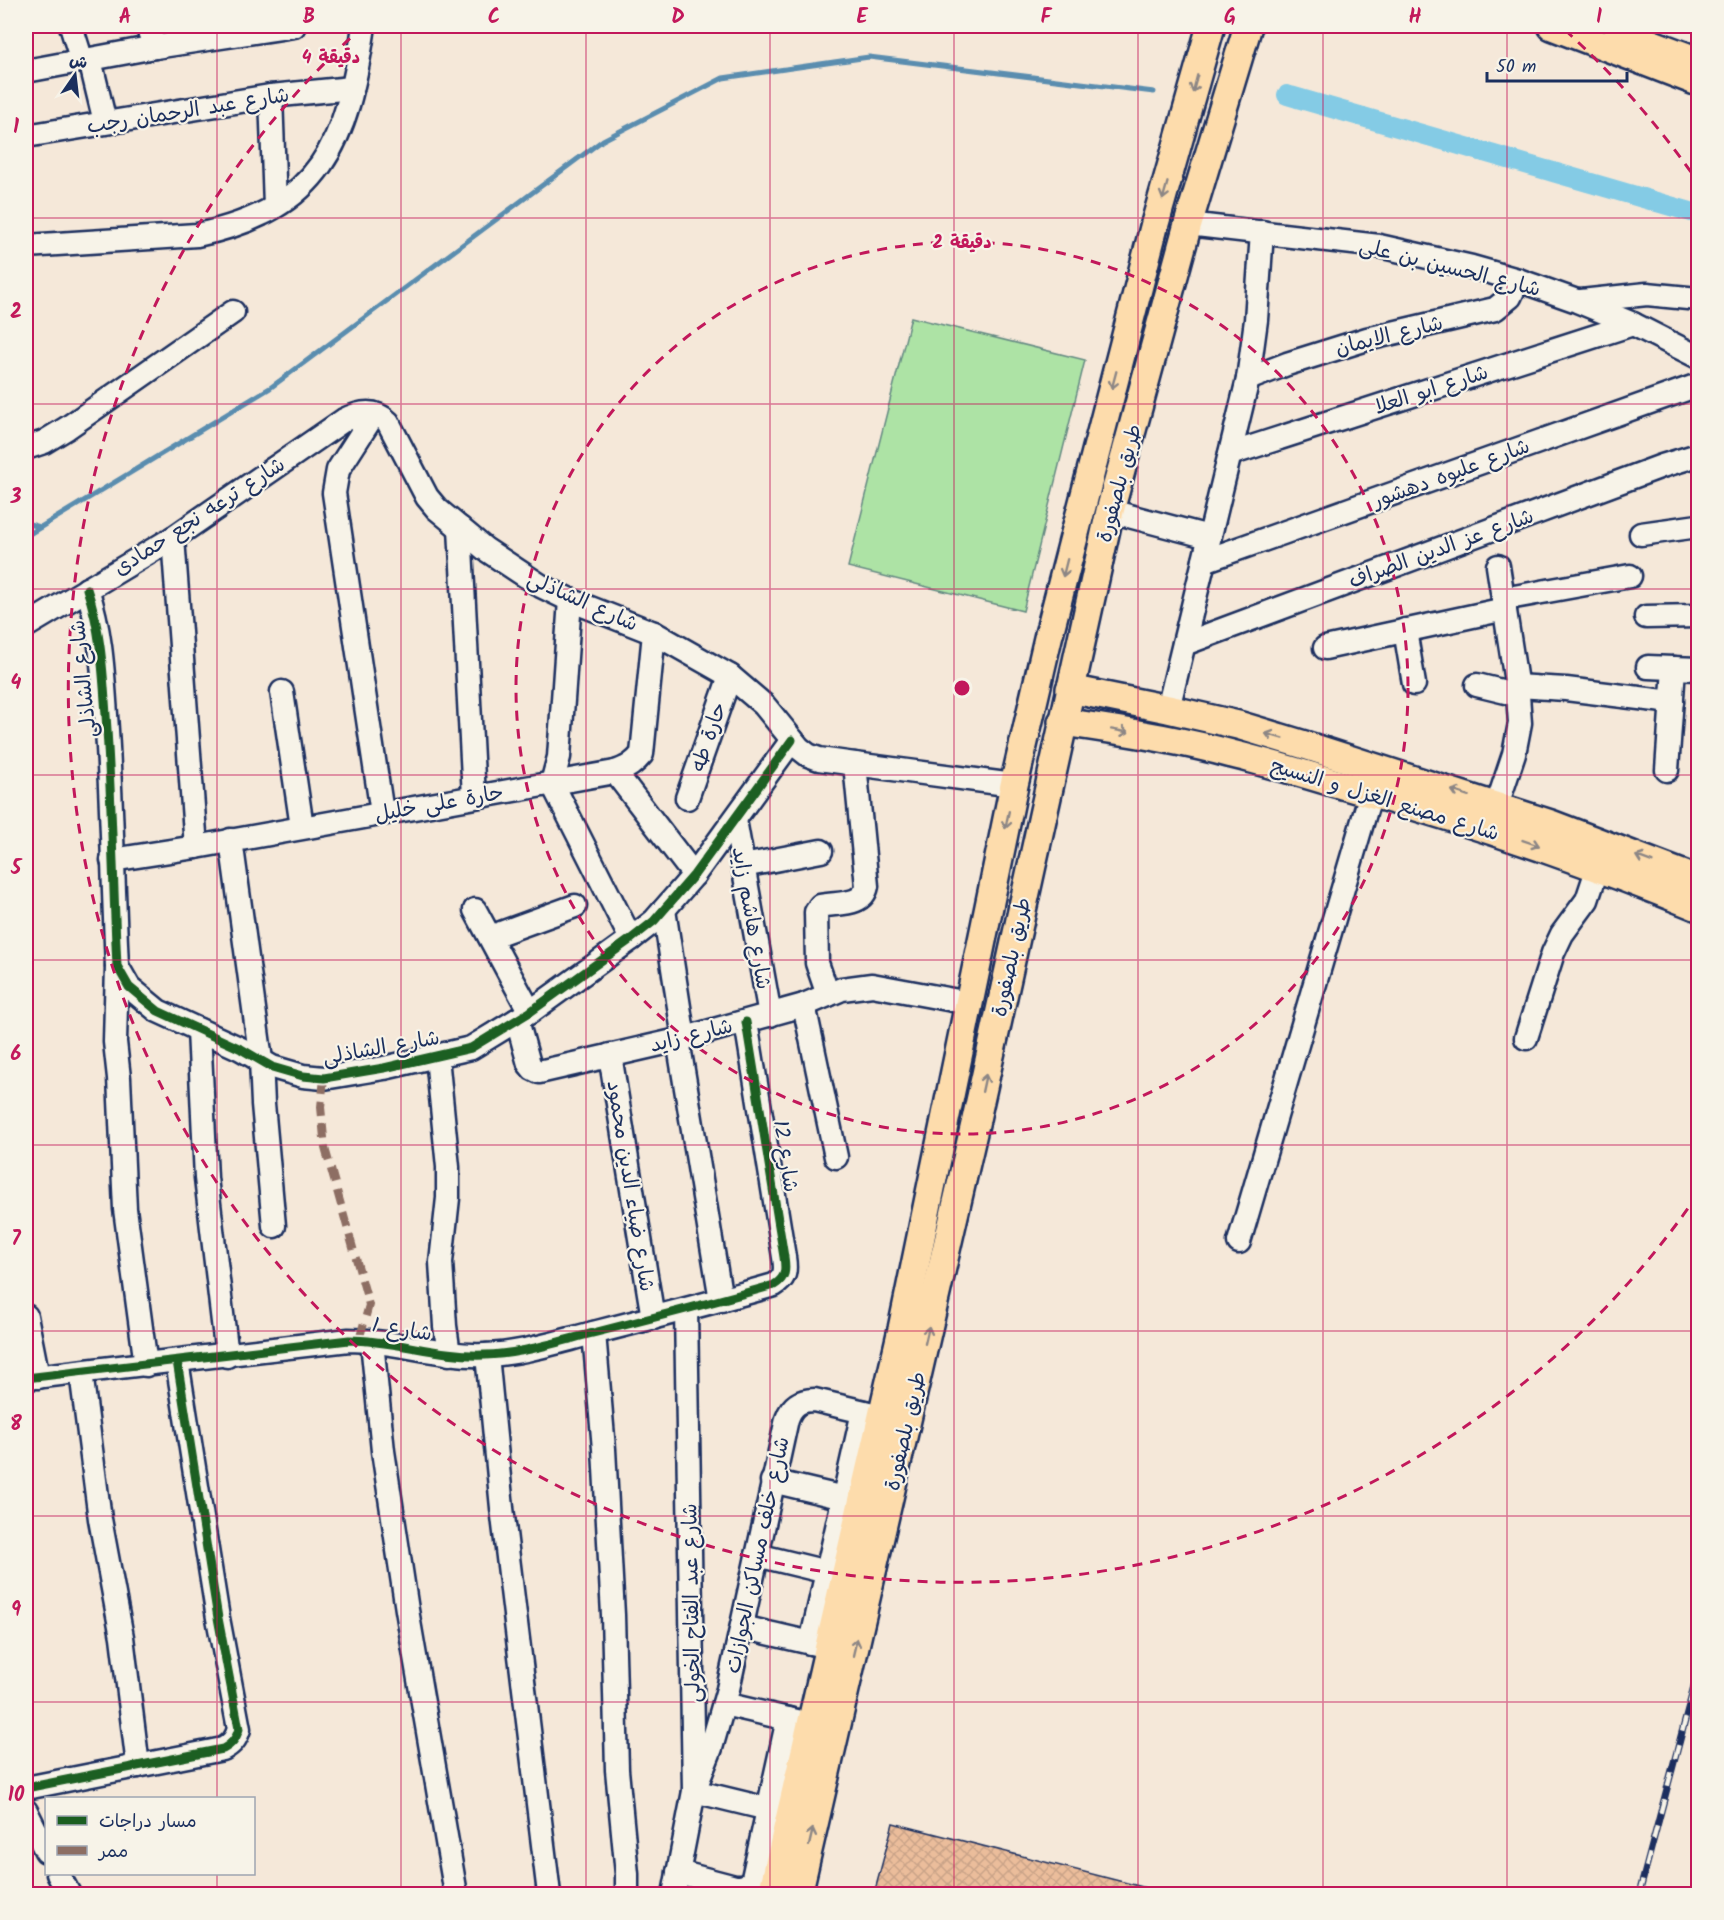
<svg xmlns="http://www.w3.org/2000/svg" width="1724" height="1920" font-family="Kalam,'Playpen Sans Arabic',sans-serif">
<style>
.grass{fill:#ade3a5;stroke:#648982;stroke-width:1.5}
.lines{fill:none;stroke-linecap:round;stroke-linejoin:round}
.stream{stroke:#5a8daf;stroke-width:5}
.canal{stroke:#84cbe5;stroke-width:20}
.building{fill:url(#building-cross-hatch);stroke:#1b2f5e;stroke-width:1.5;filter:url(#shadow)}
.minor-casing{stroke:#1b2f5e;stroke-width:27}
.major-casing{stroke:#1b2f5e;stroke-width:32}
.minor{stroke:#f7f3e8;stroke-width:22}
.major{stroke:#fddcac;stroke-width:27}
.rail-casing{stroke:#1b2f5e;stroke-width:7}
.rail{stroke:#f7f3e8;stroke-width:4.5;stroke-dasharray:14;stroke-linecap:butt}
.quiet{stroke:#8d6e63;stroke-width:8;stroke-dasharray:15 8;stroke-linecap:butt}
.cycleway-casing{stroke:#f7f3e8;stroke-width:13}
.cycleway{stroke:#1b5e20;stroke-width:9}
.oneway{stroke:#8c8685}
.grid{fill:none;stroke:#c2185b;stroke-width:1.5;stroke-opacity:0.55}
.ring{fill:none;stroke:#c2185b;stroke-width:3;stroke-dasharray:10 8}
.labels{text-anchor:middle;stroke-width:4.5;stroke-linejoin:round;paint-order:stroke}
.street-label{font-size:21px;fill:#1b2f5e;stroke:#f7f3e8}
.centre{fill:#c2185b;stroke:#f7f3e8;stroke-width:3}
.ring-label{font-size:18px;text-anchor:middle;font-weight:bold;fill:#c2185b;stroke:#f7f3e8;stroke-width:4.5;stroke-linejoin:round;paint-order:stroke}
.neatline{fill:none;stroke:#c2185b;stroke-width:2}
.grid-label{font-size:20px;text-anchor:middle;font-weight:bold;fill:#c2185b}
</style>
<defs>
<pattern id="building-cross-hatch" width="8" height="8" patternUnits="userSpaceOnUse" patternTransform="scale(1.5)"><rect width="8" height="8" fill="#ebbd9b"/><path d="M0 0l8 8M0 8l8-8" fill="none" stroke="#c9a388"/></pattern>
<filter id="shadow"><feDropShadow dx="6" dy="4" stdDeviation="1.5" flood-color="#0004"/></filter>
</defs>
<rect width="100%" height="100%" fill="#f5e8d9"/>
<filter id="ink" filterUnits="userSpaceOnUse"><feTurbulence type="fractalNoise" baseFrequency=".0167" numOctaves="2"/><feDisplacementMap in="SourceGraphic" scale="12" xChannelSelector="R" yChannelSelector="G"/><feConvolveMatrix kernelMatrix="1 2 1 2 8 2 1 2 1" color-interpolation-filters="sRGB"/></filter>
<g filter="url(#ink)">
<path class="grass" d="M911,317l174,43 -62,251 -175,-44z"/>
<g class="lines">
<g class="stream">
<path d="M26,523l14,4"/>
<path d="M26,536l244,-148 333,-248 120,-62 146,-21 285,35"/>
</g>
<path class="canal" d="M1287,95l411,119"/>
</g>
<path class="building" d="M893,1823l277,71h-296z"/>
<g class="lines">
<g class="minor-casing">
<g id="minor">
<path d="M71,26l11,35"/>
<path d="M147,26l8,21"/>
<path d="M90,60l15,62"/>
<path d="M26,71l129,-24 139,-21"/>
<path d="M271,96l4,110"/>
<path d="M26,136l245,-40 81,-8"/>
<path d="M1188,224l191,22 93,21 46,13 59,21 56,23 65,33"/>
<path d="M26,246l171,-11c125,-26 150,-93 167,-209"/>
<path d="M1581,301l66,-7 51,5"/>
<path d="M1248,379l39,-15 80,-25 128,-30 15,-12 8,-17"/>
<path d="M374,414l-36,56 -4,23 48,320"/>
<path d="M26,448l18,-6 23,-14 166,-116"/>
<path d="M1230,454l403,-130"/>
<path d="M1110,511l99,26"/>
<path d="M460,528l14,269"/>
<path d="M1641,534l57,-8"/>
<path d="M173,538l23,309"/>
<path d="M1204,561l494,-176"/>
<path d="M87,589c14,41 16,83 19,126 6,84 7,168 11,251l12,21 29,24 83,38 31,18 31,9 21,2 60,-10 87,-20 59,-36 101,-73 23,-18 40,-46 98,-135"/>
<path d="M1503,599l127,-23"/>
<path d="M570,600l-11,157 -7,26 79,156"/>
<path d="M1646,617l52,-1"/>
<path d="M26,626l147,-88 171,-118c15,-8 31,-11 44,2l39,75 10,12 48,40 56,37 29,14 84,33 76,43 34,29 35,43 9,7 11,4 36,5 159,21"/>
<path d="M1405,630l9,54"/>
<path d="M1184,644l478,-178 36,-11"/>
<path d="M1325,648l180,-39"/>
<path d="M1648,667l50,2"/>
<path d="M1477,685l41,10"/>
<path d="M1516,686l50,3 106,13"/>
<path d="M282,692l20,135"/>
<path d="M1168,709l80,-330 8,-59 6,-88"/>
<path d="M1667,770l7,-102"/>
<path d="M615,772l79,103"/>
<path d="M687,798l43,-122"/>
<path d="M1497,805l17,-51 6,-31 -2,-28 -20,-129"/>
<path d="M735,820l35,195"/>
<path d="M231,840l30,220 2,44 11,122"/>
<path d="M112,860l84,-13 419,-75c12,-4 19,-8 27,-18l12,-121"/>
<path d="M743,866l78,-15"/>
<path d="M475,910l55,102"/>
<path d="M664,910l20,129"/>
<path d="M490,937l85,-31"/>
<path d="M117,966l-2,76 4,36 6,131 21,156"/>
<path d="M828,995l-11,-32 -1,-51 4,-6c17,-4 43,1 47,-20l-12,-122"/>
<path d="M804,1005l32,152"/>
<path d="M517,1020l12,44 4,5 6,3 139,-32 126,-35 38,-16 30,-4 97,18"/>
<path d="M199,1030l7,148 21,178"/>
<path d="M1526,1038l27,-85 9,-19 25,-34 11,-33"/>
<path d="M678,1040l43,260"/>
<path d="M610,1055l43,263"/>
<path d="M437,1057l11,110v31l-7,64 4,64 4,28"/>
<path d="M1239,1242l132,-449"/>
<path d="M26,1316l12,61"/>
<path d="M594,1333l10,116 9,166 4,155 10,104v20"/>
<path d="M372,1342l11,109 24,159 49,284"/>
<path d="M487,1355l15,153 47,386"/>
<path d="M81,1372l19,147 22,118 16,129"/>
<path d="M26,1378l323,-38c46,0 90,17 136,15 38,-1 75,-14 112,-23 59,-15 118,-30 177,-47 12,-7 12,-15 10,-28l-38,-235"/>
<path d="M772,1481l72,17"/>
<path d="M757,1555l70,17"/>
<path d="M742,1627l82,19"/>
<path d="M811,1643l52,-231"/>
<path d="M724,1704l77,18"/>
<path d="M26,1788l197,-39c9,-5 13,-10 16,-20l-21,-111 -41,-257"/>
<path d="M768,1809l-74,-18 17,-43 17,-59 59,-270c5,-14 13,-19 27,-19l67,16"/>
<path d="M26,1811l20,40"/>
<path d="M678,1872l57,15c9,0 13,-1 18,-9l35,-159"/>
<path d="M58,1874l11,20"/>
<path d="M674,1894l20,-103 -8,-481"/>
</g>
</g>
<g class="major-casing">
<g id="major">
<path d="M1552,26l146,56"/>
<path d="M1618,31l80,30"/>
<path d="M1070,689l98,20 70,16 70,21 243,78 147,56"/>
<path d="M1062,722c57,8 115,17 170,32 37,9 73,20 110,31 121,34 240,74 356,122"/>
<path d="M772,1894l130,-565 112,-544 34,-147 106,-411 57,-201"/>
<path d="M798,1894l177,-770 135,-613 78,-287 60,-198"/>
</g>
</g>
<use href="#minor" class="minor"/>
<use href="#major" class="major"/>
<g class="rail-casing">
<path id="rail" d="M1639,1894l59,-222"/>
</g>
<use href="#rail" class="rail"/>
<path class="quiet" d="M324,1078l-3,29 4,41 44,157 -10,35"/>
<g class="cycleway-casing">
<g id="cycleway">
<path d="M87,589c14,41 16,83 19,126 6,84 7,168 11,251l12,21 29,24 83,38 31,18 31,9 21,2 60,-10 87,-20 59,-36 101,-73 23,-18 40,-46 98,-135"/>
<path d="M26,1378l323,-38c46,0 90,17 136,15 38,-1 75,-14 112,-23 59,-15 118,-30 177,-47 12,-7 12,-15 10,-28l-38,-235"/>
<path d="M26,1788l197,-39c9,-5 13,-10 16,-20l-21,-111 -41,-257"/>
</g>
</g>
<use href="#cycleway" class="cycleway"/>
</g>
<defs><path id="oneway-shaft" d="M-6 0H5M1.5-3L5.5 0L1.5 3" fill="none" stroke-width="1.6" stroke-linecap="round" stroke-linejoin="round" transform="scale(1.5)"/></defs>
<g class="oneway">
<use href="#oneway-shaft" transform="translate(1195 84) rotate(105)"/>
<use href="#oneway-shaft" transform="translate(1165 191) rotate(106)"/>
<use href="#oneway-shaft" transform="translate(1114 380) rotate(105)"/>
<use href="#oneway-shaft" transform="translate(1065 568) rotate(104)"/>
<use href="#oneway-shaft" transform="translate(1120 731) rotate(10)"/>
<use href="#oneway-shaft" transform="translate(1274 736) rotate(-164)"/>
<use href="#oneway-shaft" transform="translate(1460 793) rotate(-162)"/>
<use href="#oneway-shaft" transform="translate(1007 820) rotate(102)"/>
<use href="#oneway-shaft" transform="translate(1531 843) rotate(19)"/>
<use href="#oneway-shaft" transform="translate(1644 859) rotate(-159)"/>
<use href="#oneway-shaft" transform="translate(984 1083) rotate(-78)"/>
<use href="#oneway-shaft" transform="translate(927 1335) rotate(-77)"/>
<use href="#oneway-shaft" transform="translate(855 1647) rotate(-77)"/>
<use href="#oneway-shaft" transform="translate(811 1837) rotate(-77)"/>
</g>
</g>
<path class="grid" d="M217,26v1772M401,26v1868M586,26v1868M770,26v1868M954,26v1868M1138,26v1868M1323,26v1868M1507,26v1868M26,218h1672M26,404h1672M26,589h1672M26,775h1672M26,960h1672M26,1145h1672M26,1331h1672M26,1516h1672M26,1702h1672M217,1874v20"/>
<g class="ring">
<circle cx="962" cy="688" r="446"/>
<path d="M1698 1194A893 893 0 1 1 359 30M1565 30A893 893 0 0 1 1698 182"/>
</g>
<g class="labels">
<g class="street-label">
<text transform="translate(188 110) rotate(-9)" y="7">شارع عبد الرحمان رجب</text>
<text transform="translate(1450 267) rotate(14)" y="7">شارع الحسين بن على</text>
<text transform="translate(1389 335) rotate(-14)" y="7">شارع الايمان</text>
<text transform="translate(1431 389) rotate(-18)" y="7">شارع ابو العلا</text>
<text transform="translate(1451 473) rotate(-20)" y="7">شارع عليوه دهشور</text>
<text transform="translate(1119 483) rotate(-75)" y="7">طريق بلصفورة</text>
<text transform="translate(199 516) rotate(-33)" y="7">شارع ترعه نجع حمادى</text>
<text transform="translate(1441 548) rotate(-20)" y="7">شارع عز الدين الصراف</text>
<text transform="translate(583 601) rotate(24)" y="7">شارع الشاذلى</text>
<text transform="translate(83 679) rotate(-96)" y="7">شارع الشاذلى</text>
<text transform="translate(708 737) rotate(-71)" y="7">حارة طه</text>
<text transform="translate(1385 799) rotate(17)" y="7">شارع مصنع الغزل و النسيج</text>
<text transform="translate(439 803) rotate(-10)" y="7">حارة على خليل</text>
<text transform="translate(752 918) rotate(80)" y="7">شارع هاشم زايد</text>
<text transform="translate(1011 957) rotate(-78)" y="7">طريق بلصفورة</text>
<text transform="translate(691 1035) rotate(-14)" y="7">شارع زايد</text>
<text transform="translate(381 1047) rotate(-10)" y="7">شارع الشاذلى</text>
<text transform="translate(786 1156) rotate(81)" y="7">شارع 12</text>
<text transform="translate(631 1186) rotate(81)" y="7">شارع ضياء الدين محمود</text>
<text transform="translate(402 1329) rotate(9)" y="7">شارع 1</text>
<text transform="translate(905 1431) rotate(-77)" y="7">طريق بلصفورة</text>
<text transform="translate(757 1555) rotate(-78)" y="7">شارع خلف مساكن الجوازات</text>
<text transform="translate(691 1603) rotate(-91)" y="7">شارع عبد الفتاح الخولى</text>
</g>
</g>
<circle cx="962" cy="688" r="9" class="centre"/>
<g class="ring-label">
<text x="331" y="63">4 دقيقة</text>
<text x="962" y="248">2 دقيقة</text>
</g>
<rect width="1724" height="1920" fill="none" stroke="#f7f3e8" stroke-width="66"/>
<rect x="45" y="1797" width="210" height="78" fill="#f7f3e8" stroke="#9fa5b1" stroke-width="1.5"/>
<rect x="57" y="1816" width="30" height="9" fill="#1b5e20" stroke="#9fa5b1" stroke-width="1.5"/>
<text x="99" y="1827" font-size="18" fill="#1b2f5e">مسار دراجات</text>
<rect x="57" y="1846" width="30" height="9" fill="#8d6e63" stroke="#9fa5b1" stroke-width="1.5"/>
<text x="99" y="1857" font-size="18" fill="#1b2f5e">ممر</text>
<g transform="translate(75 75) rotate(14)" stroke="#f7f3e8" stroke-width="4.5" paint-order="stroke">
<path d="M0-4.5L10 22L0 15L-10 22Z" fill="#1b2f5e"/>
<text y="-9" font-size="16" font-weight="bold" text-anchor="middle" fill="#1b2f5e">ش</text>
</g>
<path d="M1487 72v9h140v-9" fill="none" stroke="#1b2f5e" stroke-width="3"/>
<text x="1496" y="72" font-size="18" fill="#1b2f5e" stroke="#f7f3e8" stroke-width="4.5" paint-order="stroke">50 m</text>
<rect x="33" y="33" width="1658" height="1854" class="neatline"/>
<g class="grid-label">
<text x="125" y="23">A</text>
<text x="309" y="23">B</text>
<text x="494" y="23">C</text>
<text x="678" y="23">D</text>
<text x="862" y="23">E</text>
<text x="1046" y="23">F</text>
<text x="1230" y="23">G</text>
<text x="1415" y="23">H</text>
<text x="1599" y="23">I</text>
<text x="16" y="133">1</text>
<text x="16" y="318">2</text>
<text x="16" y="503">3</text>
<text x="16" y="689">4</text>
<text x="16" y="874">5</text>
<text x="16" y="1060">6</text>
<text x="16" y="1245">7</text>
<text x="16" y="1430">8</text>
<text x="16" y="1616">9</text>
<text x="16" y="1801">10</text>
</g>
</svg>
